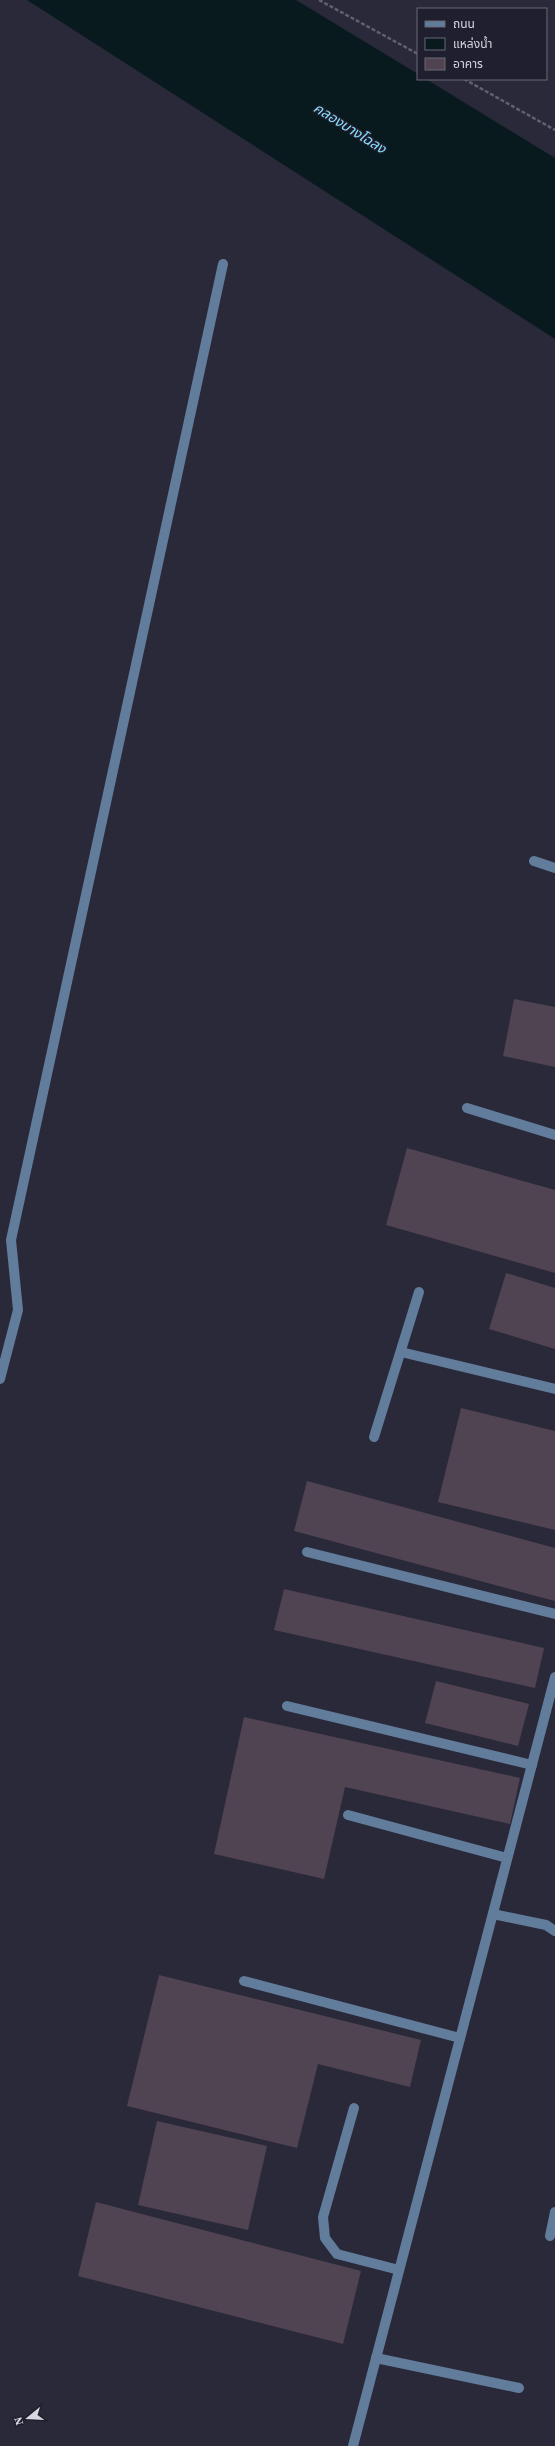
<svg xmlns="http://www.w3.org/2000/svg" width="555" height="2446" font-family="'Source Serif 4','Noto Sans Thai',serif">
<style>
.water{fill:#091a1f}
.building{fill:#504352}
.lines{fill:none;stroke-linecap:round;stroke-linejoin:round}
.path{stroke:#61606e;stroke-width:2.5;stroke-dasharray:4 2;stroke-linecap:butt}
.minor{stroke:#627c9b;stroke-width:10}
.labels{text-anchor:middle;stroke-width:3;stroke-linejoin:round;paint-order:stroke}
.water-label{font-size:14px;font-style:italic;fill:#86dffa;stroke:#201f2f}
</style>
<rect width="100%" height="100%" fill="#2a2939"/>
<path class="water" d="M27,0h269l122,74v5h8l129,79v181z"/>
<g class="building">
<path d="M514,999l41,8v60l-52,-11z"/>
<path d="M407,1148l148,42v83l-169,-48z"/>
<path d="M506,1273l49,15v61l-66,-20z"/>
<path d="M461,1408l94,23v99l-117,-28z"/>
<path d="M307,1481l248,67v53l-261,-70z"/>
<path d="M284,1589l260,59 -9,40 -261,-58z"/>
<path d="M436,1681l93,23 -11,42 -93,-23z"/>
<path d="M244,1717l276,61 -10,46 -165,-37 -21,92 -110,-25z"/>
<path d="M159,1975l262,65 -11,47 -92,-23 -21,84 -170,-42z"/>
<path d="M157,2121l110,25 -19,84 -110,-25z"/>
<path d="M96,2202l265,69 -18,73 -265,-68z"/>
</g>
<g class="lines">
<g class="path">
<path d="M319,0l99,54"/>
<path d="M464,79l91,51"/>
</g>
<g class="minor">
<path d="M534,861l21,7"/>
<path d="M467,1108l88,27"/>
<path d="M401,1352l154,37"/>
<path d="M0,1379l18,-69 -7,-70 212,-976"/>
<path d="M374,1437l45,-145"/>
<path d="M307,1552l248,62"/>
<path d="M287,1706l245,59"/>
<path d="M348,1815l159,43"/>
<path d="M493,1914l53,11 9,6"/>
<path d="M244,1981l216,57"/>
<path d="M354,2108l-31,109 2,21 12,16 62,16"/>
<path d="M550,2236l5,-24"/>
<path d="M376,2358l143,30"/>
<path d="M353,2446l202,-769"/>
</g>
</g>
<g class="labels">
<g class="water-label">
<text transform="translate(350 128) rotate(32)" y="5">คลองบางโฉลง</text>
</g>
</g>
<rect x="417" y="8" width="130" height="72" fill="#201f2f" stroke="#696976"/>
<rect x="425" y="21" width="20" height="6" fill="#627c9b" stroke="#696976"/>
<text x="453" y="28" font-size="12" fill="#d7d7e1">ถนน</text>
<rect x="425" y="38" width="20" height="12" fill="#091a1f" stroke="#696976"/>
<text x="453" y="48" font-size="12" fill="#d7d7e1">แหล่งน้ำ</text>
<rect x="425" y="58" width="20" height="12" fill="#504352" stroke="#696976"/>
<text x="453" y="68" font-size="12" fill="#d7d7e1">อาคาร</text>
<g transform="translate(28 2418) rotate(252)" stroke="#201f2f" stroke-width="3" paint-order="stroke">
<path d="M0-3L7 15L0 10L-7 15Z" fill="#d7d7e1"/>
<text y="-6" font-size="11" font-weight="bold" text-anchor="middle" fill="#d7d7e1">N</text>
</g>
</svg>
